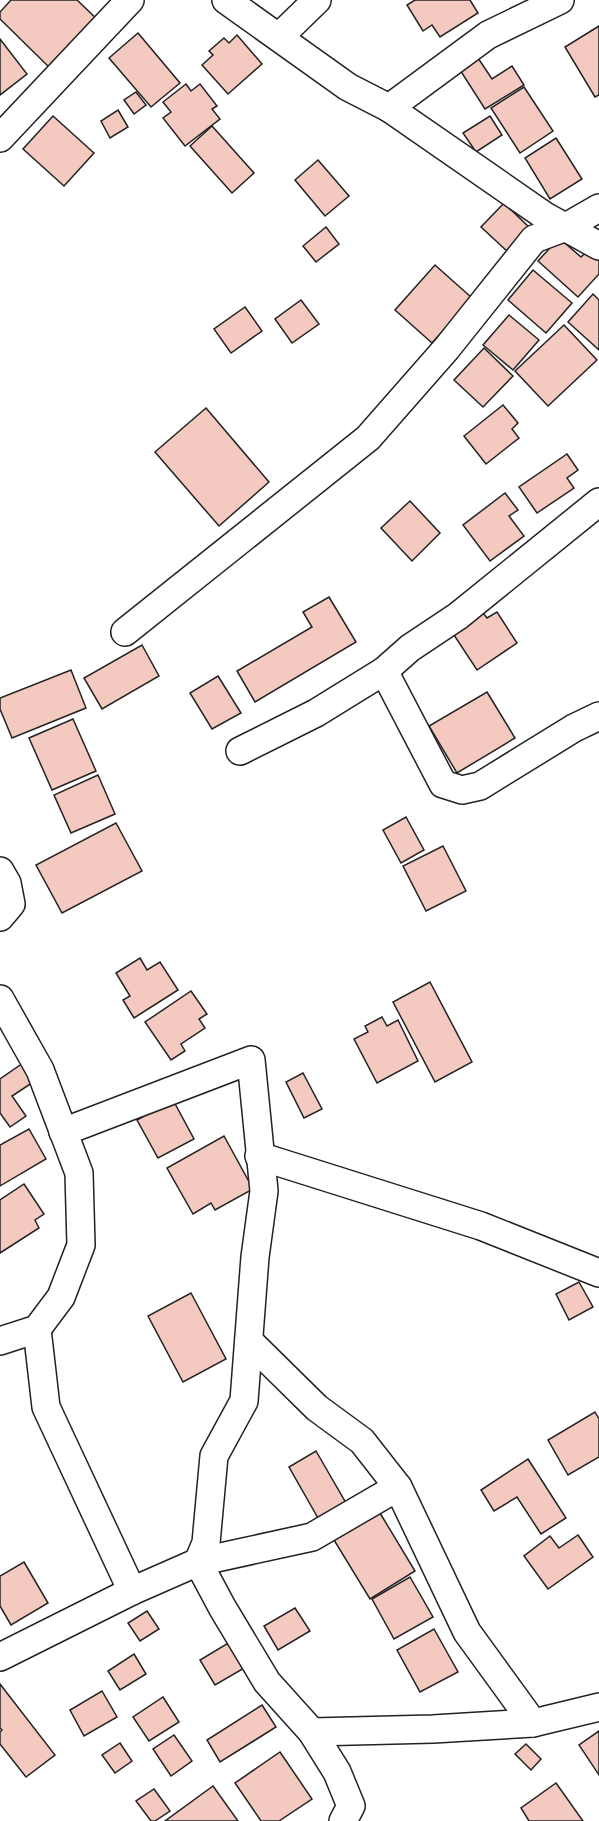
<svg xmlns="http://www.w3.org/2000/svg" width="599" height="1821" font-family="'DM Sans',sans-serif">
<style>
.building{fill:#f3c9c0;stroke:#222;stroke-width:1.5}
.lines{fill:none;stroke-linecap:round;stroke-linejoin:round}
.street-casing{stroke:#222;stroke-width:30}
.street{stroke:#fff;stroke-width:27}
</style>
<rect width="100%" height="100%" fill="#fff"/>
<g class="building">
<path d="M11,0h66l23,22 -47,49 -53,-52v-7z"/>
<path d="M415,0h55l8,13 -38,24 -8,-12 -9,6 -16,-26z"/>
<path d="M599,26v69l-4,2 -30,-50z"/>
<path d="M138,33l42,50 -29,24 -42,-49z"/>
<path d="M237,35l25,29 -34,30 -26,-29 11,-10 -4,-4 15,-13 5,5z"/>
<path d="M0,39l27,35 -27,21z"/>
<path d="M478,58l14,21 20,-13 12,19 -39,24 -25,-39z"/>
<path d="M186,84l5,7 9,-7 17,22 -5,3 8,10 -35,27 -22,-28 8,-6 -8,-10z"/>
<path d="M524,87l29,44 -33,22 -29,-45z"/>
<path d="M136,92l10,13 -12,9 -10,-14z"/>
<path d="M118,110l10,17 -18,11 -9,-17z"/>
<path d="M53,116l41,37 -30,33 -41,-37z"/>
<path d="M490,116l12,19 -26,17 -13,-19z"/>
<path d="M212,126l42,47 -22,20 -42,-47z"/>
<path d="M556,138l26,41 -32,20 -25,-41z"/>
<path d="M318,160l31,36 -24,20 -30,-36z"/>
<path d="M504,203l27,26 -22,24 -28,-26z"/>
<path d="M326,227l13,17 -23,18 -13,-16z"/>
<path d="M559,238l22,19 8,-8 10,10v15l-21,23 -40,-36z"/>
<path d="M435,265l37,33 -40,45 -37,-33z"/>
<path d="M533,270l39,33 -26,30 -38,-33z"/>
<path d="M593,294l6,6v50l-31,-28z"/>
<path d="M301,300l18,24 -27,19 -17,-24z"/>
<path d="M245,307l17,24 -31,22 -17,-24z"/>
<path d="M509,315l30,25 -26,30 -30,-25z"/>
<path d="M564,325l33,35 -49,46 -33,-35z"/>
<path d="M484,348l29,28 -30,31 -29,-27z"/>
<path d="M503,405l15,18 -6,6 7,9 -33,26 -22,-28z"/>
<path d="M206,408l63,74 -50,44 -64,-74z"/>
<path d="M567,454l11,16 -11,8 7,10 -37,25 -18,-26z"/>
<path d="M505,493l13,17 -9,6 15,20 -34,25 -27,-36z"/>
<path d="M410,501l30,32 -28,28 -31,-33z"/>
<path d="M329,597l27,45 -101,60 -18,-31 75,-44 -9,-15z"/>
<path d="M480,609l7,9 10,-6 20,31 -40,27 -27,-41z"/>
<path d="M142,645l17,31 -57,33 -18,-31z"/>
<path d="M71,670l15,38 -74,30 -12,-29v-11z"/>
<path d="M218,676l23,37 -29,16 -22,-36z"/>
<path d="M487,692l28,46 -58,35 -28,-47z"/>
<path d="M73,719l23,52 -44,19 -23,-52z"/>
<path d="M98,775l17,39 -44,19 -17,-38z"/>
<path d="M406,817l18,33 -23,13 -18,-33z"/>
<path d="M116,823l26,48 -80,42 -26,-48z"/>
<path d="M443,846l23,45 -40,20 -23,-45z"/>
<path d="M140,958l7,12 13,-8 18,28 -44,28 -11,-18 7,-4 -14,-23z"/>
<path d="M430,982l42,80 -37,20 -42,-80z"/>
<path d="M191,991l16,23 -8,5 6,9 -24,16 4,7 -14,9 -26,-38z"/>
<path d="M382,1017l5,9 11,-6 20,41 -41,22 -23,-44 14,-7 -3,-6z"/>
<path d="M26,1061l12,18 -26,17 14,20 -16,11 -10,-14v-34z"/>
<path d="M303,1073l19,36 -18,9 -18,-36z"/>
<path d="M173,1100l21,39 -36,19 -21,-38z"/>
<path d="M29,1129l17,30 -46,27v-41z"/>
<path d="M224,1136l29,53 -38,21 -4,-7 -18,11 -26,-46z"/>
<path d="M24,1184l20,30 -9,6 4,8 -39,25v-53z"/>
<path d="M579,1282l14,25 -24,13 -13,-26z"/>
<path d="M191,1293l35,66 -43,23 -35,-66z"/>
<path d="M595,1412l4,7v38l-31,18 -20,-35z"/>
<path d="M316,1451l30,52 -28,15 -29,-51z"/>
<path d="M528,1459l38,59 -25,16 -24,-37 -23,14 -13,-21z"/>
<path d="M380,1513l35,58 -45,28 -36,-59z"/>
<path d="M578,1535l15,22 -45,32 -24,-33 26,-20 9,12z"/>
<path d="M24,1562l24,41 -37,22 -11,-19v-30z"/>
<path d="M410,1577l23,40 -39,22 -22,-40z"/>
<path d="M295,1608l15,23 -32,19 -14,-24z"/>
<path d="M147,1611l12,18 -19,12 -12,-18z"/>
<path d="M434,1629l24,43 -38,20 -23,-42z"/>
<path d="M230,1642l16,25 -31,18 -15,-25z"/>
<path d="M134,1654l12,20 -26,16 -12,-19z"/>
<path d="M0,1684l55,71 -29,22 -26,-33v-12l2,-2 -2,-2z"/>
<path d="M102,1691l15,26 -33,19 -14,-26z"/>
<path d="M163,1697l16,25 -30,19 -16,-24z"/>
<path d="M262,1705l14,22 -56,35 -13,-22z"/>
<path d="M599,1731v44l-20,-30z"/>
<path d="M174,1735l18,26 -21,15 -18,-27z"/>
<path d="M120,1743l12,18 -17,12 -13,-18z"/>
<path d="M526,1744l15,15 -10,11 -16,-16z"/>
<path d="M280,1752l32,47 -33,22h-18l-26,-38z"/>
<path d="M556,1783l27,38h-54l-8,-13z"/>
<path d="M213,1786l25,35h-73z"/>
<path d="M154,1789l16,22 -15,10h-4l-15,-20z"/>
</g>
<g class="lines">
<g class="street-casing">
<g id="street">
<path d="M226,0l122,87 41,21 156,108 54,30"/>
<path d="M279,37l38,-37"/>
<path d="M389,108l99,-73 72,-35"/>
<path d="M0,138l130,-138"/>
<path d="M125,632l243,-194 79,-90 87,-109 32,-12 33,-19"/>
<path d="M384,671l59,113 19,6 18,-4 94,-58 25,-12"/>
<path d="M240,751l76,-38 68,-42 26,-23 48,-32 141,-114"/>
<path d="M0,871l7,12 4,21 -11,13"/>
<path d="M0,999l40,71 39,103 2,72 -20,52 -24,32 -37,12"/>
<path d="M63,1132l188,-72 13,131 -9,66 -11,144 -30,55 -8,87 -8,19 24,45 45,75 45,50 121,-3 100,-6 66,-16"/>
<path d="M259,1156l222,70 118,47"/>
<path d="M37,1329l9,78 86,184"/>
<path d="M249,1341l68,67 45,33 36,46 69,145 66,91"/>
<path d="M0,1657l132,-66 66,-29 114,-25 86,-50"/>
<path d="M312,1732l25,40 14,34 -8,15"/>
</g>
</g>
<use href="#street" class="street"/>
</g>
</svg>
